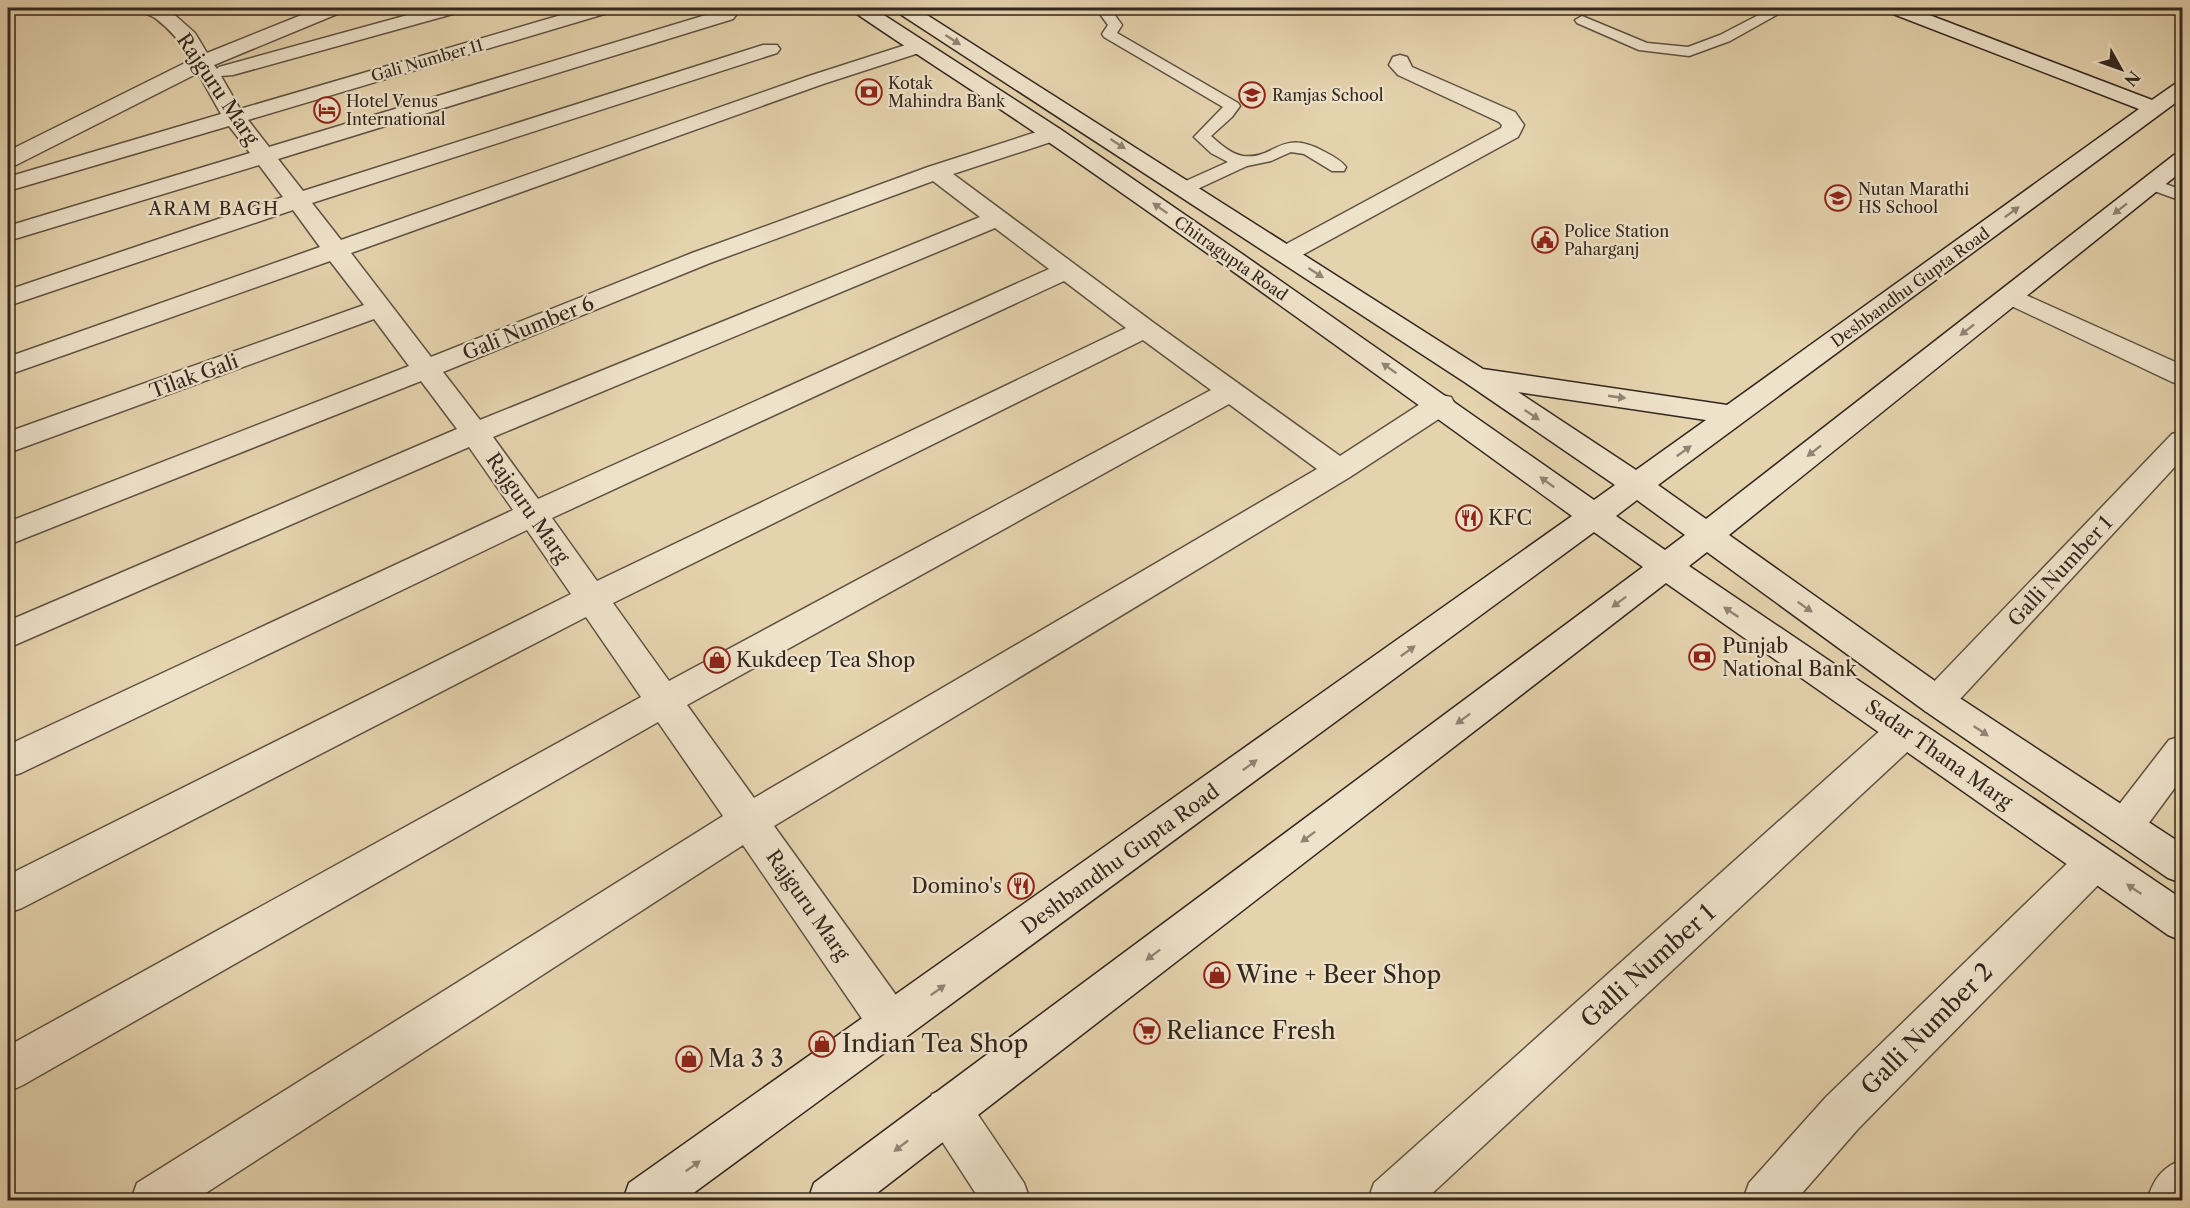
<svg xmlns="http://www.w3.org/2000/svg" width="2190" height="1208" font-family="'Libre Caslon Text',serif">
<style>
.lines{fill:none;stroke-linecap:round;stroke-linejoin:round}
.lane-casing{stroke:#5f5242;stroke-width:3}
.street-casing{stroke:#5f5242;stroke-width:3}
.secondary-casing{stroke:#32271e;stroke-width:3}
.lane{fill:#eee2ca;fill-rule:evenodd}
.street{fill:#eee2ca;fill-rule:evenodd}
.secondary{fill:#eee2ca;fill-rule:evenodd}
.oneway{fill:#908474}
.labels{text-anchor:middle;stroke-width:4.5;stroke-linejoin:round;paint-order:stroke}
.far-street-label{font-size:16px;fill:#32271e;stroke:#eee2ca}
.far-poi-label{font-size:16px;fill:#32271e;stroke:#eee2ca;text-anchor:start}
.far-neighbourhood-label{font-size:18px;letter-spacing:1.5px;fill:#32271e;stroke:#eee2ca}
.street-label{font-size:20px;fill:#32271e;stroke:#eee2ca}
.poi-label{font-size:20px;fill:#32271e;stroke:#eee2ca;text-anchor:start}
.near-street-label{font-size:24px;fill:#32271e;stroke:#eee2ca}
.near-poi-label{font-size:24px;fill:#32271e;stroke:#eee2ca;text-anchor:start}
</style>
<rect width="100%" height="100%" fill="#e5d3ae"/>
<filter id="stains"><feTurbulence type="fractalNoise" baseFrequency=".00333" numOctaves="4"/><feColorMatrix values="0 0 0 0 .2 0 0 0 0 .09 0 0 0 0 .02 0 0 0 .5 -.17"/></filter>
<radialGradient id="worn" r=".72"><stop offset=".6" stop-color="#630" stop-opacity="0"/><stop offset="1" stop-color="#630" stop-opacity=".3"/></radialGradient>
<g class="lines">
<g class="lane-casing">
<g id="lane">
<path d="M1772,8h17l-59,33 -41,15 -50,-6 -62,-27 -2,-3 7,-4 65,27 41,4 32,-12z"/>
<path d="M1107,10l5,1 10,14 -5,8 121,70 2,3 -8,11 -21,19c9,8 20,18 32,20 32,4 37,-28 80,-5 8,4 18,9 23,16l-2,4h-12l-28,-17 -13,-2 -20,9 -24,5 -56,26h-12l-2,-4 2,-4 49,-22 -17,-9 -17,-16 29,-30 -119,-70 -2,-3 6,-9 -8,-11z"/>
<path d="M2152,179l30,11v11l-36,-13 -2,-4 2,-4z"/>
</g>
</g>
<g class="street-casing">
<g id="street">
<path d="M140,8l28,1 27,24 12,20 112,-45h26l-3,4 -128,53 3,4 2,-2 214,-59h30l-3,4 -227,63 -12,1 19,33 345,-101h29l-3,4 -363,108 21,27 450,-136h14l3,4 -3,4 -455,140 25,32 460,-146h14l3,4 -3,4 -465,150 29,37 468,-164 109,-35 7,2 3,4 -3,4 -102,33 -472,169 80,104 261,-104 236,-86 124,-40 8,2 3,5 -3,5 -107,35 201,149 186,133 91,-59 10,-2 10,2 4,7 -4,7 -101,66 -576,349 132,183 6,15 -6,15 -15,6 -15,-6 -133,-194 -548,355h-64l6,-17 586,-367 -65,-94 -635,363 -15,7v-46l633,-349 -55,-80 -564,291 -14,5v-38l563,-281 -44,-64 -506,243 -13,4v-32l505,-235 -44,-63 -461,201v-27l449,-192 -36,-48 -413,164v-23l401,-156 -35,-47 -366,134v-21l356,-127 -34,-44 -322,114v-18l312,-110 -27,-37 -285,96v-16l275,-93 -24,-32 -251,76v-15l242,-73 -21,-27 -221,65v-14l213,-63 -23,-41 -182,92 -8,2v-16l183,-91c-9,-17 -20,-30 -36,-42 -6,-4 -12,-4 -15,-10zM933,181l47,36 -500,203 -37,-48 267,-109zM995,228l54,41 -511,230 -45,-62zM1064,281l62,47 -529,253 -45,-63zM1143,340l68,50 -542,291 -56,-78zM1229,404l88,65 -563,329 -67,-93z"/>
<path d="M1400,55l7,2 5,10 103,45 9,13 -6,12 -223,122 -9,2 -9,-2 -3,-5 3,-5 224,-121 1,-3 -3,-3 -101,-47 -9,-10 4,-8z"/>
<path d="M2010,288l172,77v20l-10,-3 -171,-81 -4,-5 4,-5z"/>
<path d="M2182,431v28l-233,252 -12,4 -12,-4 -6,-10 6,-10 247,-257z"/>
<path d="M1905,716l13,4 5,11 -5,11 -493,458h-57l6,-17 518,-463z"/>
<path d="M2182,736v42l-45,61 -13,5 -13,-5 -6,-12 6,-12 58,-75z"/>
<path d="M2094,845l14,6 5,12 -5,12 -250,254 -62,71h-53l6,-17 77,-86 254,-246z"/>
<path d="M948,1088l16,6 60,89 6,17h-50l-48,-74 -6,-16 6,-16z"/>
<path d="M2182,1160v40h-35c7,-21 14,-32 35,-40z"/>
</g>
</g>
<g class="secondary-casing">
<path id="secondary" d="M852,8h21l187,121 185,127 349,244 21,-15 -149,-102 -569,-371 -2,-4h21l567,361 244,36 412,-296 -251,-97 -2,-4h25l241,92 23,-16 7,-2v16l-524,387 48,34 468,-364 8,-2v18l-453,364 220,156 233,153v39l-14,-5 -243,-167 -218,-159 -18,14 493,333v42l-14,-6 -502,-352 -798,617h-60l6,-17 829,-616 -49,-35 -910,668h-61l6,-17 943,-667c-174,-126 -348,-253 -525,-375 -63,-44 -129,-85 -193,-129zM1518,392l188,28 -70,50zM1637,500l48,35 -20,15 -49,-34z"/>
</g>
<use href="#lane" class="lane"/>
<use href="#street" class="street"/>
<use href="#secondary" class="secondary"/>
</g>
<defs><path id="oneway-solid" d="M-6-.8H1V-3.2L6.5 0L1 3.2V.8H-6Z" transform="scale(1.5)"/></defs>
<g class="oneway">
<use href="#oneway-solid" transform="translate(953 40) rotate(33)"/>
<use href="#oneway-solid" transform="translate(1118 144) rotate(33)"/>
<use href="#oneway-solid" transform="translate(1160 208) rotate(-145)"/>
<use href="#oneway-solid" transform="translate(2120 209) rotate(142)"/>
<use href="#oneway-solid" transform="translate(2012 212) rotate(-36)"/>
<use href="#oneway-solid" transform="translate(1316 273) rotate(33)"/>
<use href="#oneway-solid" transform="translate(1967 330) rotate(142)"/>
<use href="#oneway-solid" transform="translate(1389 368) rotate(-145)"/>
<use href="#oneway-solid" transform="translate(1617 397) rotate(8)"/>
<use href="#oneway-solid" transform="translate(1532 415) rotate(34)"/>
<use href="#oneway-solid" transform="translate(1684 451) rotate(-36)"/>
<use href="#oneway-solid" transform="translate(1814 451) rotate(142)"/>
<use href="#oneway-solid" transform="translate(1547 482) rotate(-144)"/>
<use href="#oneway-solid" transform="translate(1619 602) rotate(143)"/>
<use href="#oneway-solid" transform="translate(1805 607) rotate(35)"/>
<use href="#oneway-solid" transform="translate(1731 612) rotate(-146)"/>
<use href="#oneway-solid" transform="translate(1408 651) rotate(-36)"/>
<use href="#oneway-solid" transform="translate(1463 719) rotate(143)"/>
<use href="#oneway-solid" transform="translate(1981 731) rotate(34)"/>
<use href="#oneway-solid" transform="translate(1250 765) rotate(-36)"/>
<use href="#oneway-solid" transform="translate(1308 837) rotate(143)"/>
<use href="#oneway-solid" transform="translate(2134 889) rotate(-146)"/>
<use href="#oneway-solid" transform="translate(1153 955) rotate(143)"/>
<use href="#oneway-solid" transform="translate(938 990) rotate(-36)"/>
<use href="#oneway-solid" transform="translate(901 1146) rotate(142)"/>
<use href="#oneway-solid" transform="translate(693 1166) rotate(-36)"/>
</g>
<defs>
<g id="bank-ring" transform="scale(1.35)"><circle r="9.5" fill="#eee2ca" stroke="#8f2418" stroke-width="1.5"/><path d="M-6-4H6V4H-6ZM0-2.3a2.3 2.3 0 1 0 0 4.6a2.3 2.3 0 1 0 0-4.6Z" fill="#8f2418"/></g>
<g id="school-ring" transform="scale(1.35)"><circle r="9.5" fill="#eee2ca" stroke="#8f2418" stroke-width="1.5"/><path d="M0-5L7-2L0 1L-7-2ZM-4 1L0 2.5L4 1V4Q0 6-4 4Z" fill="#8f2418"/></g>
<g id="hotel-ring" transform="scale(1.35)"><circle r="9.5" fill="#eee2ca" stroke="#8f2418" stroke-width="1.5"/><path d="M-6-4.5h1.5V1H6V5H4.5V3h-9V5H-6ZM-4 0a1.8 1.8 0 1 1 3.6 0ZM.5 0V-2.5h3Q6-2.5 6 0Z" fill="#8f2418"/></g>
<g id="civic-ring" transform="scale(1.35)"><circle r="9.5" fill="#eee2ca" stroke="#8f2418" stroke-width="1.5"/><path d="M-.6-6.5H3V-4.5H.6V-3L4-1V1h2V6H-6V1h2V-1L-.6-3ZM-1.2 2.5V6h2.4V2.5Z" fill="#8f2418"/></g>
<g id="restaurant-ring" transform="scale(1.35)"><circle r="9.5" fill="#eee2ca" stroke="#8f2418" stroke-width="1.5"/><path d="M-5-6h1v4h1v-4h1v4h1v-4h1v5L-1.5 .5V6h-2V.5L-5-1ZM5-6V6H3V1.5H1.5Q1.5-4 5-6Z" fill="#8f2418"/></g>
<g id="shop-ring" transform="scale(1.35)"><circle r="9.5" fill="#eee2ca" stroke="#8f2418" stroke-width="1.5"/><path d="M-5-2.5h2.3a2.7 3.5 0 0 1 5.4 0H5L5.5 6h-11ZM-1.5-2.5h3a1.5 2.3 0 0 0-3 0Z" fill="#8f2418"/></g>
<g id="supermarket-ring" transform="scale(1.35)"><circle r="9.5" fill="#eee2ca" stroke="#8f2418" stroke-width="1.5"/><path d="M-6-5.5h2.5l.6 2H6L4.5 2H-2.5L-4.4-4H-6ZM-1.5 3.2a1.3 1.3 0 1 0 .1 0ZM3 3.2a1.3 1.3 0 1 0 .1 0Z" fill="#8f2418"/></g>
</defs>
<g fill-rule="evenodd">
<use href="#bank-ring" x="869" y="92"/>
<use href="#school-ring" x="1252" y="95"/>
<use href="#hotel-ring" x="327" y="110"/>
<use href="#school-ring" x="1838" y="198"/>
<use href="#civic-ring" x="1545" y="240"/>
<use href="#restaurant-ring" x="1469" y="518"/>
<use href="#bank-ring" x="1702" y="657"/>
<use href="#shop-ring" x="717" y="660"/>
<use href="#restaurant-ring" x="1021" y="886"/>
<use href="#shop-ring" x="1217" y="975"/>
<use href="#supermarket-ring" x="1147" y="1031"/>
<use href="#shop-ring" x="822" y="1044"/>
<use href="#shop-ring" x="689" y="1059"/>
</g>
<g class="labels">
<g class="far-street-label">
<text transform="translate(427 60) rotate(-16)" y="6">Gali Number 11</text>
<text transform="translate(1231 258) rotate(35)" y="6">Chitragupta Road</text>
<text transform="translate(1910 287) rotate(-36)" y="6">Deshbandhu Gupta Road</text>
</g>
<g class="far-poi-label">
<text x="888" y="89">Kotak<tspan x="888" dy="18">Mahindra Bank</tspan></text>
<text x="1272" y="101">Ramjas School</text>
<text x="346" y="107">Hotel Venus<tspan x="346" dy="18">International</tspan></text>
<text x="1858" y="195">Nutan Marathi<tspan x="1858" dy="18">HS School</tspan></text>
<text x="1564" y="237">Police Station<tspan x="1564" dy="18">Paharganj</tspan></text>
</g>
<g class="far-neighbourhood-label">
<text x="214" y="215">ARAM BAGH</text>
</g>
<g class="street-label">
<text transform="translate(218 89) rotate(56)" y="7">Rajguru Marg</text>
<text transform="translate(528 328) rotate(-22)" y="7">Gali Number 6</text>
<text transform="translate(194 376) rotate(-20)" y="7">Tilak Gali</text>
<text transform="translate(528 508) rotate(55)" y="7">Rajguru Marg</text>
<text transform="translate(2060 571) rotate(-47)" y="7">Galli Number 1</text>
<text transform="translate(1939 754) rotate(35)" y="7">Sadar Thana Marg</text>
<text transform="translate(1120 859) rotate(-36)" y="7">Deshbandhu Gupta Road</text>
<text transform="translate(808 905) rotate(55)" y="7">Rajguru Marg</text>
</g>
<g class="poi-label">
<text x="1488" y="525">KFC</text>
<text x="1722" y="653">Punjab<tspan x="1722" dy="23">National Bank</tspan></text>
<text x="736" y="667">Kukdeep Tea Shop</text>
<text x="1002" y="893" text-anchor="end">Domino's</text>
</g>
<g class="near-street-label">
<text transform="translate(1648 966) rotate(-42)" y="8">Galli Number 1</text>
<text transform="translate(1927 1029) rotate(-45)" y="8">Galli Number 2</text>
</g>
<g class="near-poi-label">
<text x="1236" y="983">Wine + Beer Shop</text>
<text x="1166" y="1039">Reliance Fresh</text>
<text x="842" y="1052">Indian Tea Shop</text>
<text x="708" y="1067">Ma 3 3</text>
</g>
</g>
<rect width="2190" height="1208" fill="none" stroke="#e5d3ae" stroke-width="30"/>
<rect x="9" y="9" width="2172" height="1190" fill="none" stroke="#32271e" stroke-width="3"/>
<rect x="15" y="15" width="2160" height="1178" fill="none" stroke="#32271e" stroke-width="1.5"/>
<g transform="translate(2121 69) rotate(130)" stroke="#eee2ca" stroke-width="4.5" paint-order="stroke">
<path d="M0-4.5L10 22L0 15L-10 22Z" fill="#32271e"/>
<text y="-9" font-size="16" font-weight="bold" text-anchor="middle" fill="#32271e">N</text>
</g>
<rect width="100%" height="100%" filter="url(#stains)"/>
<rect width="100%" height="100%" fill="url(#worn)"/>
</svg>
